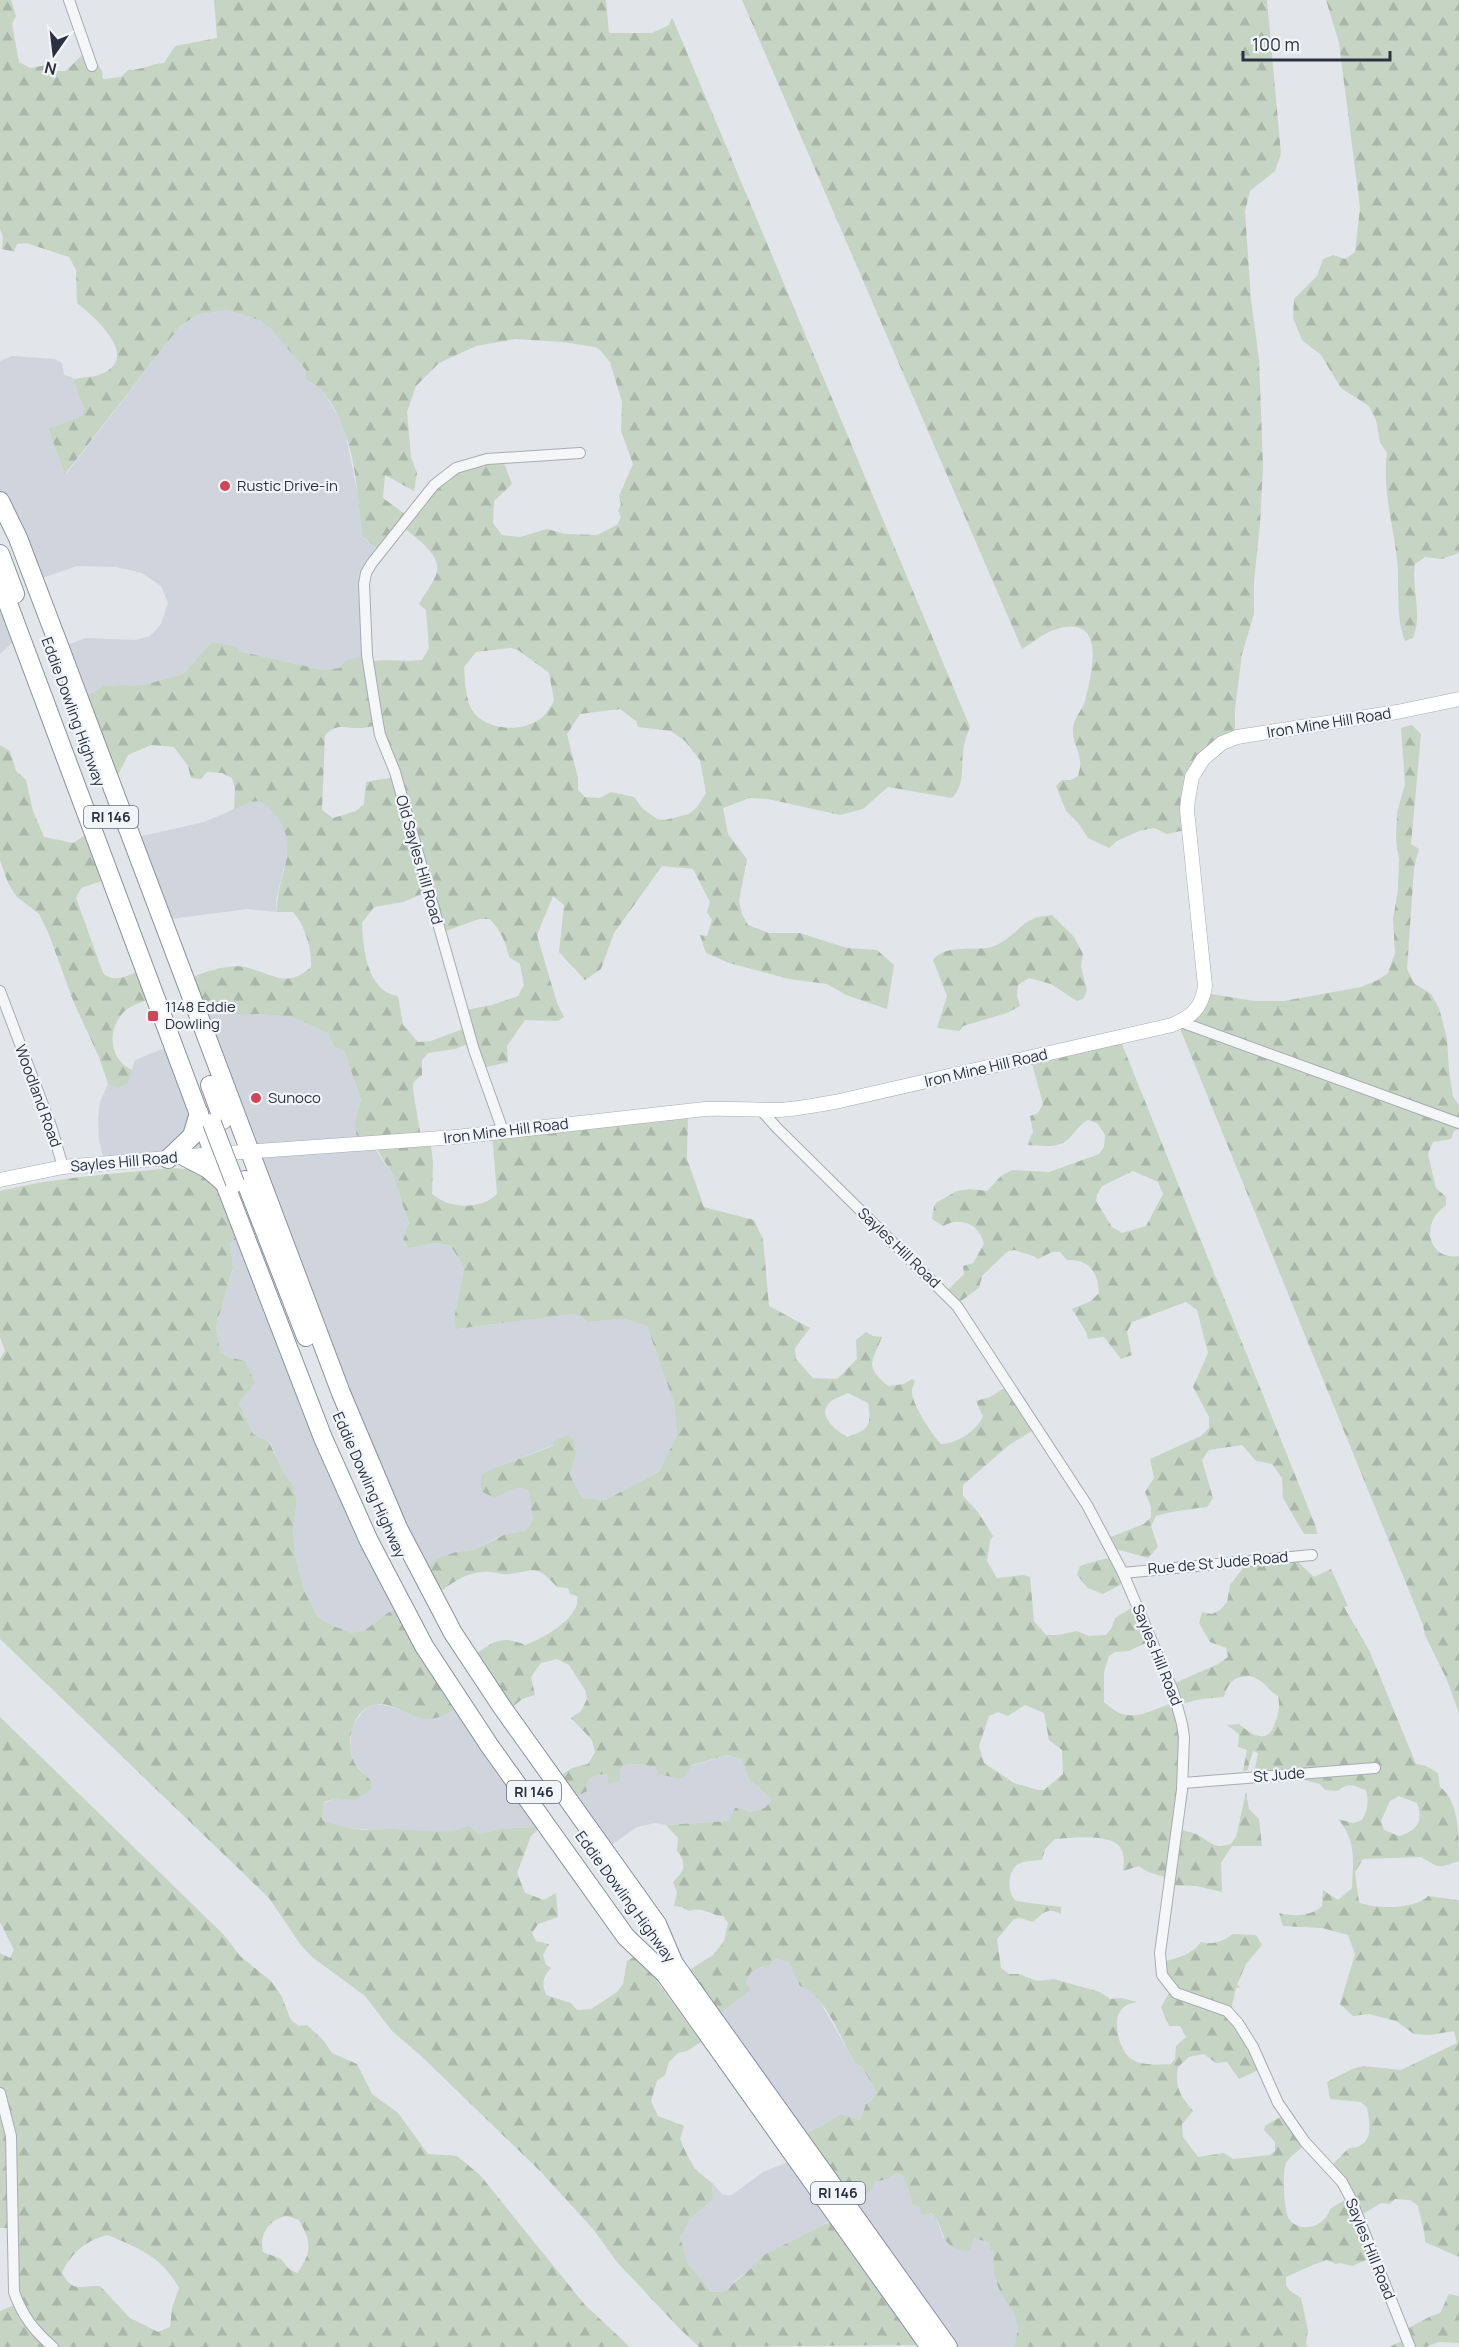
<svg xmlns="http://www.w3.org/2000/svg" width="1459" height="2347" font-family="Manrope,sans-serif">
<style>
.built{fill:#d0d4dc}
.forest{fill:url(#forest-firs);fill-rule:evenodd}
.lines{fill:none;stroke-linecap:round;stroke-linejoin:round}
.street-casing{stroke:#a7acb4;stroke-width:12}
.secondary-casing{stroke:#a7acb4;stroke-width:15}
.highway-casing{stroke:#8991a1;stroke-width:20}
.street{stroke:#f5f6f8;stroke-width:10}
.secondary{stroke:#fff;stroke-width:14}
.highway{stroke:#fff;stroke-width:18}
.highway-bridge-casing{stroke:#8991a1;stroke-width:20;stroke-linecap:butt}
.highway-bridge{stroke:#fff;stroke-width:18}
.poi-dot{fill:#d04656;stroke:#f1f4f8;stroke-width:2}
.labels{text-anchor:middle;stroke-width:4.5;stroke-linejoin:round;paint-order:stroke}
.shield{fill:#f1f4f8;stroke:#666c79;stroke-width:1.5}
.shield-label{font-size:14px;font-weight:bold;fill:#2a3242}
.poi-label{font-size:15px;fill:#2a3242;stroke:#f1f4f8;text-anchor:start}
.street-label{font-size:15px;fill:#2a3242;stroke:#f1f4f8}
</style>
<defs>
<pattern id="forest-firs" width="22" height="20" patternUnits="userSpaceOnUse" patternTransform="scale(1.5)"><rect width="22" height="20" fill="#c6d4c3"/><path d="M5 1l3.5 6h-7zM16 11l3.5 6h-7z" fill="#aab6a9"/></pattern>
</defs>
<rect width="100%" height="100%" fill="#e2e5ea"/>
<g class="built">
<path d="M227,310l32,10 13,10 34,40 -1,9 18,12 21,35 14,69 4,41 20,16 -8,13 -10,23 5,67 -29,13 -17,2 -85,-19 -26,-9 -29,32 -39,11 -42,1 -4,4 -15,5 -22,-48 25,-9 50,2 14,-4 11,-12 7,-21 -7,-17 -19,-13 -26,-6 -39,-1 -46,16 -31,-73v-148l12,-5 43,3 7,4 2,12 9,3 11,31v7l-36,14 18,44 114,-148 17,-11z"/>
<path d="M0,595l14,46 -14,13z"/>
<path d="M256,800l12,5 16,19 5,24 -13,52 1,12 -30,-3 -76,10 -33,-82 66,-15z"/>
<path d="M218,1009l23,6 18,-1 33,3 36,16 5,12 12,8 16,47 -6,20 38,55 16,50 -6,15 6,8 28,-5 14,3 13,22 -10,51 3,10 117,-15 7,2 6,6 37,-3 23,7 27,77 3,32 -18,37 -54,28 -23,-2 -12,-23 6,-20 -22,-10 -65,25 5,28 25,-11 9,3 5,30 -8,11 -29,7 -20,11 -20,3 -33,26 -219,-562z"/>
<path d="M170,1046l42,106 -109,5 -4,-17 -1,-21 2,-17 8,-18 10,4 10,-5 7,-23z"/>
<path d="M242,1237l157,371 -10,4 -25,19 -12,2 -21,-8 -14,-9 -13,-26 -9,-35 -2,-28 4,-25 -5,-18 -10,-15 -12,-27 -17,-8 -14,-31 6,-42 -16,-4 -9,-5 -4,-26 17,-57 -3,-28z"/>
<path d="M374,1704l15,2 38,13 33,-13 84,113 -14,8 -30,2 -20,5 -11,-7 -13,5h-41l-20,-3 -23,1 -31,-3 -19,-7 2,-17 11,-5 18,3 18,-20 -18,-20 -3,-13 2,-22 13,-17z"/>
<path d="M727,1755l15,4 6,20 24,20 -7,9 -16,4 -9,-4 -11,13 -63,4 -11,-2 -18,4 -31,22 -40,-46 21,-12 1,-10 8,-6 11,-1 1,10 11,-4 1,-11 4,-4 13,-1 19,3 35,-1z"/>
<path d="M776,1959l13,3 11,20 18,16 34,60 4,6 6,3 14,24 -2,7 -8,6 -6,16 -19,-6 -39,23 -85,-121 32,-26 -3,-8 4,-10 11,-5 6,1z"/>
<path d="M788,2162l42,58 -20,13 -48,23 -7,10 -17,12 -12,13 -15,1 -24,-30 -7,-25 10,-18 23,-20 -1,-16 -4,-5 15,17h9l31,-23z"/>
<path d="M896,2173l6,2 6,13 4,17 8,2 16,10 7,21h31l16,5 3,8 3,31 21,34 1,20 -4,11h-61l-102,-143 20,-14 4,-8 12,-3z"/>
</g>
<g class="forest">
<path d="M0,0h11l5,16 -4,8 7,38 11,6 17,-3 8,6h11l22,-22 14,22 1,8 18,-2 7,-7c14,0 23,-6 36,-7l11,-17 42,-8 -3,-38h392l3,33h43l17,-8 3,-8 298,710c-3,7 -6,16 -7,24 -2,16 2,34 -11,47l-64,-11 -25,22 -23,6 -72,-16 -18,-1 -27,10 5,26 19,25 -8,42 3,13 6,11 21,8h31l47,15 30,2 17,15 -7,44 -41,-14 -19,-11 -38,-5 -60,-16 -23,-10 -6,-18 7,1 5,-16 -5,-8 3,-10 -17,-33 -31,-3 -48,67 -13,36 -16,11 -26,-28 5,-47 -11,-9 -16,39 20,68 7,14 -6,4 -33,-1 -18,26 1,16 -25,6 -12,-25 -16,6 -27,4 -6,7v15c-4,3 -8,5 -9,10 -1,5 7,43 8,52l9,3 3,22 -1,32c17,15 49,16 65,0l-5,-60 196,-20 -1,45 17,48 50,13 9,19 6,67 41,22 -15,20 1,11 17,19 24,1 20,-20 -1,-19 10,-8 7,4 9,1c-10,25 -18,29 6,49l16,-2 8,-5 3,2c-1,3 -3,7 -3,10 -1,12 20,44 29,53 17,-1 34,-12 42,-27l-7,-16 14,-4 20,-12 25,44 -26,16 -46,40v11l15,16 15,24 -3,5 -3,20 10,17 26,-3 7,2 4,44 12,14h12l19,-4 12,5 17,-1 5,-6 4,-11 21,-13 16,35 -23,11 -14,1 -6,4 -5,16v30c26,25 43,9 71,0v-19l43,-19 10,-7 -2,-9 -16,-6 -11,-19 3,-11 10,2 8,-4 7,-8 3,-17 17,-22 46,-6 21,20 17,-8 17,37 -4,1 25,43 47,114 10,2 12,7 2,14c19,14 19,48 19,74 -24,8 -18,7 -38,-4l-58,2 -8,13 4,30c14,8 58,7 69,-6l29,4 2,2v355l-34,-15c0,-13 -5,-23 -7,-36l-8,-6 -15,-1 -5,5 -9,-1 -20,12 13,42 -22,9 -12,-3 -4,1c-3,-1 -6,-3 -9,-4 -3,0 -37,15 -41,17v8l4,6 11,7 7,32 -2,14 2,3h-294c12,-37 -11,-38 -18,-67 -3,-9 -2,-20 -3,-29l-3,-1v-7l-16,-5 -5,13c-34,-3 -21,-24 -38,-38l-10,2 -1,-8 -8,-2 -4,-17 -6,-13 -6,-2 -9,6 -12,3 -4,8 -20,14 -49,-67 39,-23 19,6 6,-16 8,-6 2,-7 -14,-24 -6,-3 -4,-6c-12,-22 -28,-64 -52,-72l-11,-24 -13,-3 -9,9 -6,-1 -10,5 -5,10 4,8 -33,26 -31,-44 27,-17 11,-14 4,-18 -5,-7c-14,-1 -20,-10 -34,-5l-7,-4 -8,-1 3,-14 -4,-10c11,-10 15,-19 4,-31l1,-13 -12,-13 63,-4 6,-13h5l9,4 16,-4 7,-9 -24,-20 -6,-20 -15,-4 -35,10 -10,14 -24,-5 -2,-7 -19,-3 -13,1 -4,4v11l-12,4 -1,-10 -11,1 -8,6 -1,10 -21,12 -15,-21 21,-14 16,-4 7,-12 -3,-12 -21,-22 10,-7 6,-12 -2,-9 -16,-25 -12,-6 -16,4 -10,14 4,18 -13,4 -18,15 -36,-55c23,-14 30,-26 57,-14 17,-6 57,-28 52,-49l-7,-2 -2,-6 -11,-1c-23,-25 -21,-15 -50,-13 -6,1 -12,-2 -18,-2 -20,-2 -35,10 -51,21l-15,-15 11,-18 22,-8 20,-3 28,-14 21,-4 8,-11 -5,-30 -9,-3 -25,11 -13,-7v-15l8,-6 64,-24 1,-5 14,-6 6,6 2,14 -6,20 12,23 23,2 54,-28 18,-37 -3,-32 -27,-77 -23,-7 -37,3 -6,-6 -7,-2 -118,15 -2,-10 10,-51 -13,-22 -14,-3 -28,5 -6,-8 6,-16 -16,-49 -18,-29 -18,-5 -2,-21 6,-20 -16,-47 -12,-8 -5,-12 -36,-16 -33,-3 -18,1 -23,-6 -15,6 -9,-38c11,-6 38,-13 51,-10 27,6 41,23 66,0 1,-18 -6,-42 -18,-55h-16c-1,-38 26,-64 -3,-99 -15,-18 -21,-12 -40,-3l1,-21 -3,-11 -10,-5 -15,-1 -6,7 -10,-1 -3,-12 -14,-19 -23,-2 -23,10 -12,24 -31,-84 13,-5 4,-4 42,-1 39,-11 29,-32 25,5 1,4 85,19 17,-2 7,-8 22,-5 4,6c17,-2 32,1 49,-1l7,-12 -3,-38 -7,-6c5,-9 13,-19 17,-29 8,-19 -20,-37 -33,-48l-21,25 -20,-16c-5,-48 -7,-104 -38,-143 -5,-6 -13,-10 -19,-14l1,-9 -34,-40 -13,-10 -32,-10 -30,5 -17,11 -115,148 -17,-45 35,-13 1,-7 -11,-30c9,-2 20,-1 28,-5 41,-16 -7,-58 -24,-71l-1,-33 -7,-13 -43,-14 -9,1 -3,8 -12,-3 1,-11 -3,-10zM515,339l48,3 32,5 4,2 11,13 12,40 -1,29 12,33 -14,32 2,8 -3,7 3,6 -4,8 -20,10 -32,-1 -18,-5 -27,8 -18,-2 -9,-12 1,-22 18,-17 -10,-26 -50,14 -43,45 -26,-19 2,-23 29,16 3,-18 -6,-16 -4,-45 9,-26 23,-23 37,-17zM511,648l7,2 31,23 5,27c-3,6 -8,15 -14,19 -18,13 -51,12 -66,-6 -9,-12 -9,-32 -10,-46l12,-15zM620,709l16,12 2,6 33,4 14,10 15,19 6,33 -9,14 -8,7 -24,6 -8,-1 -14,-10 -9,-12 -23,-5 -11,6 -15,-1 -7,-7v-12l-11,-44 13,-20zM380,724l14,53 -28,5 -2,22 -8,7 -23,7 -11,-8 3,-75c14,-13 19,-6 36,-7 6,0 13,-3 19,-4zM427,892l16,40 36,-13h11c10,11 16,23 19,38l11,7 4,21 -6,11 -26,9 -26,5 2,17 -37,14 -13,1 -15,-17 -5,-29c-31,-4 -35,-48 -36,-73l12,-16 29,-5zM848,1393l20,10c4,24 0,27 -21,34 -11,-7 -31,-21 -17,-35 4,-4 13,-6 18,-9zM1250,1676c16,5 15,12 28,20 2,10 1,15 -2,24 -7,25 -22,17 -37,4l-12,1 12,9 -1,13 9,3 -4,21h4l6,-20 5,2 -3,15 65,16 5,6 13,1c11,-10 17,-5 28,-1 3,11 2,20 -4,30l-9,3 -15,-4c19,23 15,41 14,69l-14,12 -15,-10 -1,16c-10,10 -29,11 -43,7l4,13 39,2 26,7 7,19 -15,50 13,12 16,-2 27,7 18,13 16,1 24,-4 3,12 -56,27 -38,-4 -11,3 -25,13 3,17 31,3 6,6c4,18 6,40 -18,40l-17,17 19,31 -21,13c-4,17 -29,26 -41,10 -5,-7 -7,-49 -3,-56 5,-8 15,-14 21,-20l-19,-30 -22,12 -2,5 11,12v9l-5,4 -37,4 -9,-6 -26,4 -15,-20 -1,-13 11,-13c-14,-17 -18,-23 -15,-44l11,-10 15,-3 12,9 11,-1 12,17 24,-11 -32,-58 5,-22 5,-1 -4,-2 9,-21 16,-19 -6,-10 -23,-1c-11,8 -20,11 -32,8 -9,13 -24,16 -38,20l9,26 -11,19 8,19h11l6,11 -10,9 -1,13 -4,5c-12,1 -31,2 -41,-6 -11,-9 -20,-41 -6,-51 3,-3 9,-4 13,-5l-16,-4 -11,1 -10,-7 -46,-13 -17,2 -18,-7h-10l-8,-6 -4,-29 17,-20 6,-1 13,4c11,-10 15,-15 28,-8v-7l-45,-6c-9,-8 -9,-28 1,-36 7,-5 17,-4 25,-5l3,-11 10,-10c15,-1 55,-6 65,8 5,8 4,16 3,24l16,-5 9,6 20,6 1,7 27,1 26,6 -1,-29 11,-17h30l-3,-27 -10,-10 -3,-17 -10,45 -5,7c-19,6 -20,-3 -35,-10 -6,-2 -13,-4 -19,-5l4,-125 20,-5 23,-2c5,-16 9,-20 26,-21zM1025,1705l19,8 5,27 13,10 1,24 -19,16h-6l-24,-7 -30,-20 -5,-17 10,-30 9,-4 10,4zM1399,1796l18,7c7,18 0,28 -18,33l-15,-6 -3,-9 9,-20z"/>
<path d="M742,0h525l14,154 -6,17 -25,20 -5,20 6,89 8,59 4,108 -3,57 -6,58v32l-12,40 -7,55v29l-39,31 -11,61 -18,4 -13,-6 -15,3 -22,10 -8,7 -21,-10 -9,-14 -13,-13 -10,-25 6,-6h9l7,-4c7,-22 -5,-27 -5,-45 -1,-11 9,-20 12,-30 7,-28 22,-87 -28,-72 -13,3 -24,14 -35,20z"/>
<path d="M1326,0h133v553l-17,6 -17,-2 -10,7c-4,26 8,48 -2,74l-8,3c-10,-26 -5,-55 -8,-82 -4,-35 -15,-72 -10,-106l-7,-11 -4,-22 -7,-14 -28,-18 -20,-33 -19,-15 -9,-22 1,-19 23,-23 6,-17 10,-4 12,4 10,-7 5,-44 -3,-24 -18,-141z"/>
<path d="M1412,725l9,9 -10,110 8,5 -5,19 -7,101 7,14 17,11 8,14 8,30 2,33 4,25 6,10v23l-5,2 -3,8 -18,3 -5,12 8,34 10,9v8c-4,4 -8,7 -11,11 -12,20 -1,44 24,40v457l-12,-33 -22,-45 -2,-10 -244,-599 26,-33 49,8h30l77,-14 17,-7 10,-7 7,-20 -2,-34 5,-29 1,-31 -3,-19 1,-27 8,-29 -4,-56z"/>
<path d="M0,745l10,6 6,20 10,9 7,31 11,26 29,6 17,-11 18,47 -27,9 -5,10 27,75c11,11 26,2 38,-3l8,29c-7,3 -16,6 -22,10 -21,18 -19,50 5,61l-4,13 -10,5 -10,-4 -9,-27 -25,-54 -26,-71 -9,-18 -23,-18 -8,-13 -8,-23z"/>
<path d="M1052,915l22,22 9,17 -2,13 6,24 -4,8 -6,2 -26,-17 -22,-6 -11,7 -1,10 3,11 -13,7 -44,13 -4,5 -22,-3 10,-32 -14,-36c13,-17 41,-8 58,-13 18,-5 29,-23 42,-28 6,-3 13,-3 19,-4z"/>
<path d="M1120,1039l196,488 1,7h-13l-21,-36 -1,-20 -10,-14 -16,-3 -14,-16 -33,5 -7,10 11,38 -6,9c-17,2 -34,4 -51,9l-5,10 7,21 -10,11 -39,-11 -1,-9 36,-14 7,-7v-10l-6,-15 9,-14 -4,-19 51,-23 8,-8v-11l-16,-30 15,-34 -11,-43 -11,-8 -54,20 -5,10 5,23 -11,4 -17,-22 -16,2 -2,-7 -14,-23 19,-8 8,-8c-1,-21 -10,-34 -32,-33l-7,-8h-8l-14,7c-7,-6 -15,-5 -23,-9l-7,1 -26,25 -3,12 -21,15 -10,-13 16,-16 -1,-8 10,-3 11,-19c-4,-20 -24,-28 -41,-18l-11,-7 2,-13 3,-4 20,-11 13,-2 17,2 14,-15 11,-6 37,2 50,-18 5,-7 1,-12 -8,-12 -9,-3c-10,5 -13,14 -22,21 -10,8 -27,4 -39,4l6,-13 -3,-16 8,-3 5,-9 -12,-44zM1133,1171l25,11 5,12 -17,32 -24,7 -10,-6 -16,-26 1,-6 5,-9z"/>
<path d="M170,1168l18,1 25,10 29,58 -12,5 3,26 -17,58 4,26 9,5 16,4 10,21 -16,21 14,31 16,8 13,27 10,15 5,18 -4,25 2,28 9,35 13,26 14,9 21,8 12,-2 25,-19 10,-4 61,98c-9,5 -22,14 -34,13 -17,-2 -36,-19 -53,-14 -20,5 -28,38 -20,55 3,7 13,15 18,21v9l-18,11 -18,-3 -11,4 -2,18c16,6 32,10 50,10 8,0 16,-2 23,-1 25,1 50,7 74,-3l11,8 20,-5 30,-2 14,-8 2,3 -15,14 -14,37 8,20 19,7 12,-7 2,24 -20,7 -6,9 4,8 13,3 -6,11 3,10 5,3c-9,10 -9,16 -5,27l25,8 6,7 14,-1 26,-17 6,-8 4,-23 11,-6 63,87 -14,9 -9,2 -9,9 -4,13 -8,6 -6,20 7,15 26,10 -4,13 6,14 9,16 17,14 1,16 -23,20 -10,18 7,25 24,30 15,-1c11,-12 26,-21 36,-35l67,-34 88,123 -218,2 -20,-19 -62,-66 -24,-33 -52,-57 -122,-118 -27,-23 -27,-35 -53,-39 -12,-13 -31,-46 -269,-259v-280l5,-8 -5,-14v-146c56,-14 113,-17 170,-23z"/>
<path d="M1114,1558l11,24 -22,12 -15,-6 -11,-13 3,-9 23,-7z"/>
<path d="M0,1717l224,218 16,21 31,25 10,14 10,25 8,6 8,-1 17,16 8,12 25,11 15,30 26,19 30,41 29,2 23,19 105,130 45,42h-630v-36l17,-7 -7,-76h-10v-275l10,5 4,-8 -14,-28zM287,2216l12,4c12,21 14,32 -2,53l-9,-5 -7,-9 -18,-7c-4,-18 6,-33 24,-36zM108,2235c32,14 53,21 71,53l-7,20 -2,19 -12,5 -28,-14 -30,-32c-20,-1 -26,8 -38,-13 9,-21 25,-33 46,-38z"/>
<path d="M1449,2294l10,2v47l-20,-1 -13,5h-37l20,-9 -2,-9 22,-12 11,-4z"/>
</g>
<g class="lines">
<g class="street-casing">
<g id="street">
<path d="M69,0l23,66"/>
<path d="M0,991l51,135 12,41"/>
<path d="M1181,1022l278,101"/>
<path d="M760,1109l17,19 180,178 130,199 36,68 50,118 9,33 2,13 -2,53 -22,163 2,22 14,18 51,18 11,12 15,24 25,56 27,39 37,40 9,17 59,148"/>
<path d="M503,1131l-29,-81 -79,-278 -15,-37 -4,-23 -9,-57 -3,-71 2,-11 6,-10 62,-78 22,-17 31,-9 93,-6"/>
<path d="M1123,1573l189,-18"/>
<path d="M1183,1783l192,-15"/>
<path d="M0,2093l11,43 3,156c8,23 20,39 39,55"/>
</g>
</g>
<g class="secondary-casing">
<path id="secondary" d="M0,1180l63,-13 151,-13 242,-17 249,-28c23,-1 46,1 70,1 19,0 40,-5 60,-8l337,-77c19,-8 30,-17 33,-39l-18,-176 1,-11 4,-22 11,-18 19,-16 15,-6 160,-25 62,-13"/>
</g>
<g class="highway-casing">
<g id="highway">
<path d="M0,501l18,37 43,113 280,742 57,135 55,105 49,74 155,217 18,42"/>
<path d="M0,554l15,40"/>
<path d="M0,582l225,602 98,254 46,103 55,105 65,99 137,192 38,36"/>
<path d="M210,1085l13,35"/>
<path d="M185,1157l23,12 15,13"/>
<path d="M168,1159l24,-23 7,-23"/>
<path d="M245,1180l61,157"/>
<path d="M670,1958l278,389"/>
<path d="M658,1964l272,383"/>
</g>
</g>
<use href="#street" class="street"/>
<use href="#secondary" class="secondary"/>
<use href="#highway" class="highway"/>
<g class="highway-bridge-casing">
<path id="highway-bridge" d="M212,1123l23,60"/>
</g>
<use href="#highway-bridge" class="highway-bridge"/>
</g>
<g class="poi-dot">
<circle cx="225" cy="486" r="6"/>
<rect x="147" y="1010" width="12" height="12" rx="3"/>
<circle cx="256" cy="1098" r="6"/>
</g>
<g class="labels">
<g class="shield">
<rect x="84" y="806" width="54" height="22" rx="4.5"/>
<rect x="507" y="1781" width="54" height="22" rx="4.5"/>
<rect x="811" y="2182" width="54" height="22" rx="4.5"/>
</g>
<g class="shield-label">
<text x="111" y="822">RI 146</text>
<text x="534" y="1797">RI 146</text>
<text x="838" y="2198">RI 146</text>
</g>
<g class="poi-label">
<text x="237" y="491">Rustic Drive-in</text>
<text x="165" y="1012">1148 Eddie<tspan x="165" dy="17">Dowling</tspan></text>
<text x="268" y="1103">Sunoco</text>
</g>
<g class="street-label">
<text transform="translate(73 712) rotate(70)" y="5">Eddie Dowling Highway</text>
<text transform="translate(1329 723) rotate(-9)" y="5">Iron Mine Hill Road</text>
<text transform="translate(419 860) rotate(74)" y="5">Old Sayles Hill Road</text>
<text transform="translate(986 1068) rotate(-13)" y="5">Iron Mine Hill Road</text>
<text transform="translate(38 1096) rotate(70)" y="5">Woodland Road</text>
<text transform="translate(506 1131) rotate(-7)" y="5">Iron Mine Hill Road</text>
<text transform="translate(124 1162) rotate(-5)" y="5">Sayles Hill Road</text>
<text transform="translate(899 1248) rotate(44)" y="5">Sayles Hill Road</text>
<text transform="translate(369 1485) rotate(66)" y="5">Eddie Dowling Highway</text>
<text transform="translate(1218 1563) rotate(-5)" y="5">Rue de St Jude Road</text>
<text transform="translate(1157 1655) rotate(68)" y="5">Sayles Hill Road</text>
<text transform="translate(1279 1775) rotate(-5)" y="5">St Jude</text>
<text transform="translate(625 1897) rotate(54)" y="5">Eddie Dowling Highway</text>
<text transform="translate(1370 2249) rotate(68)" y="5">Sayles Hill Road</text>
</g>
</g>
<g transform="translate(54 54) rotate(194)" stroke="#f1f4f8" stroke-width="4.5" paint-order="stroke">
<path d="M0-4.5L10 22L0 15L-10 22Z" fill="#2a3242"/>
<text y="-9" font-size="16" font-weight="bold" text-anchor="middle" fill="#2a3242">N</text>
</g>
<path d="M1243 51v9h147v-9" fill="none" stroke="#2a3242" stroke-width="3"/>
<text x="1252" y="51" font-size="18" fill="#2a3242" stroke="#f1f4f8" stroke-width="4.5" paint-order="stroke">100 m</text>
</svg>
